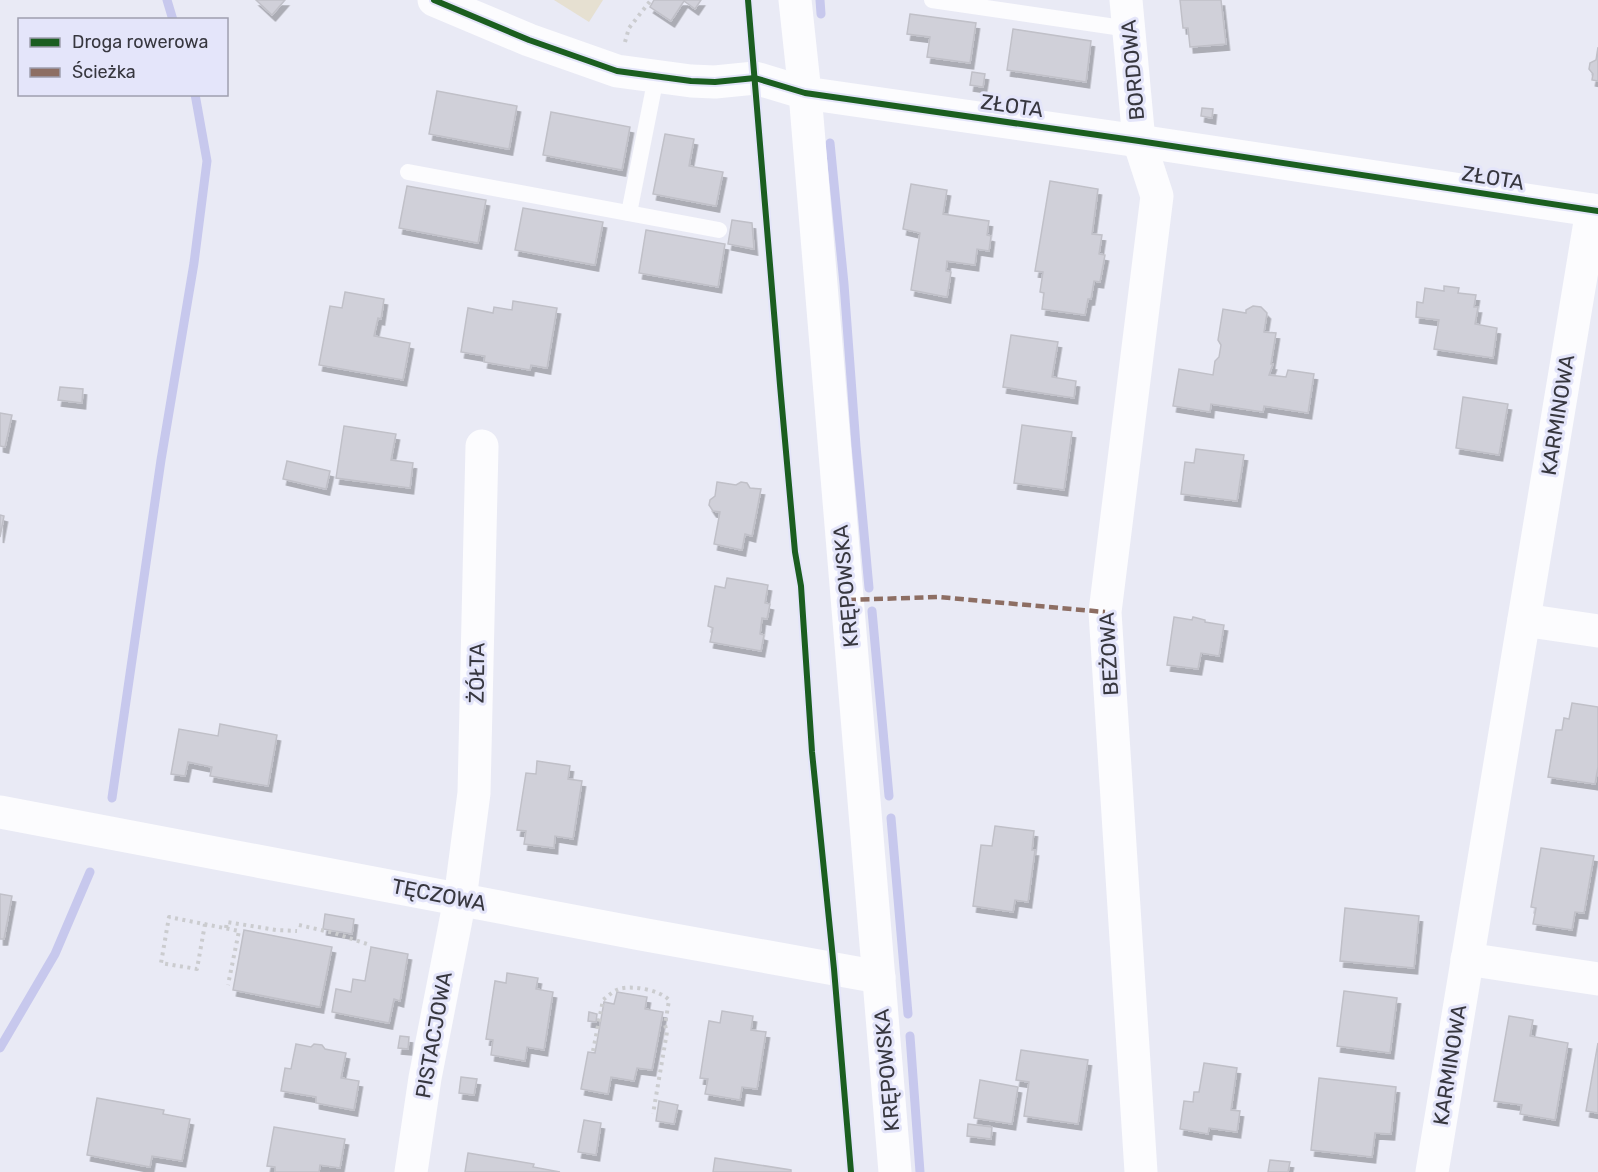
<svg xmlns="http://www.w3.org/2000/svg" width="1598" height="1172" font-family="Rubik,sans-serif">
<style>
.green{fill:#e6e0d1}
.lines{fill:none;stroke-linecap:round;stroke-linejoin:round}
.stream{stroke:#c7c8ed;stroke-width:9}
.building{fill:#d0d0d9;stroke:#c0c0c8;stroke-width:1.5;filter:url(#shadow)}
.path{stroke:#cbcccf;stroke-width:4;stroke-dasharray:3 4.5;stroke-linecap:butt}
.service{stroke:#fcfcfe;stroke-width:16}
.minor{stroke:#fcfcfe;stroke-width:33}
.tertiary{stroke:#fcfcfe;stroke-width:33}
.quiet{stroke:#8d6e63;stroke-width:4.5;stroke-dasharray:9 4.5;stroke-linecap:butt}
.cycleway-casing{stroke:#e4e5fa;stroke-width:10}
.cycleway{stroke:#1b5e20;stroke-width:6}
.labels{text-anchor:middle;stroke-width:6;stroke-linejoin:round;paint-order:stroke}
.street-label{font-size:21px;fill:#37373f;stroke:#e4e5fa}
</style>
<defs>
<filter id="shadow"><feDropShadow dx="3.5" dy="6" stdDeviation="0" flood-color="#0004"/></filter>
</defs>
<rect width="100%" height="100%" fill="#e9eaf5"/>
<path class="green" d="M554,0h49l-14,22z"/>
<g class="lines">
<g class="stream">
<path d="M167,0l6,20"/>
<path d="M820,0l1,14"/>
<path d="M830,143l14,141 12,162 13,142"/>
<path d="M872,611l17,185"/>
<path d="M112,798l49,-338 33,-197 13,-102 -12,-67"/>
<path d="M891,818l17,196"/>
<path d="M910,1036l10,136"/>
<path d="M0,1048l55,-94 35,-82"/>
</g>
</g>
<g class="building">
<path d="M256,0h29l-13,15z"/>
<path d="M654,0h47l-6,9 -11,-8 -13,20 -21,-14z"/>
<path d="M1180,0h41l5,44 -36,3 -2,-19h-5z"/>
<path d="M910,14l66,9 -6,40 -43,-6 3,-20 -23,-3z"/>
<path d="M1013,29l78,12 -5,41 -79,-12z"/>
<path d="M1598,47v34l-6,-1 1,-6 -4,-5 1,-6 6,-3z"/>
<path d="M972,72l13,2 -2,13 -13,-2z"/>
<path d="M437,91l80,15 -8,43 -80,-15z"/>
<path d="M1202,108l11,1 -1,9 -11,-2z"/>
<path d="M551,112l79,15 -8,43 -79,-15z"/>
<path d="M665,134l29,5 -5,27 34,6 -7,34 -63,-12z"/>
<path d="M1050,181l48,8 -6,45 10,1 -3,19 6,1 -5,27 -6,-1 -3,18h-3l-3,16 -43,-6 2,-16 -4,-1 3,-20 -8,-1z"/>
<path d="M911,184l36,6 -4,24 46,7 -2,14 4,1 -2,15 -12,-2 -2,16 -28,-4 -1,10 5,1 -4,25 -36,-7 9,-57 -17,-4z"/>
<path d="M407,186l79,14 -8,43 -79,-15z"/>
<path d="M523,208l80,14 -8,43 -80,-15z"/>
<path d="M732,220l20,3 2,26 -26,-5z"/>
<path d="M646,230l79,14 -7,43 -79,-14z"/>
<path d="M1444,286l15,2 -1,5 18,2 -2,12h4l-3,17 22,4 -4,30 -59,-9 5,-29 -23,-3 1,-15 6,1 2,-15 19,3z"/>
<path d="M345,292l39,7 -3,20 -3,-1 -4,18 36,7 -7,37 -84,-15 11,-59 12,2z"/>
<path d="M513,301l44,7 -10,60 -16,-3 -1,5 -46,-8 1,-6 -24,-4 7,-44 25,5 1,-6 18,3z"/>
<path d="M1253,306l8,1 6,6 -3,19 12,1 -5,31h2l-4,11 17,2 2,-7 26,4 -6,39 -44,-7 -1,6 -52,-8 -1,8 -37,-6 6,-37 34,6 2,-14 4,-4 2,-12 -3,-5 5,-31 23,4v-3z"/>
<path d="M1011,335l47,7 -6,35 24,4 -2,17 -71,-11z"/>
<path d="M60,387l23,2 -1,14 -24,-3z"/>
<path d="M1463,397l45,7 -9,51 -43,-7z"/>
<path d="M0,413l12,2 -7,32 -5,-1z"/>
<path d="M1022,425l50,7 -8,58 -50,-7z"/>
<path d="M344,426l52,8 -5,26 22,3 -3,25 -74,-10z"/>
<path d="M1196,449l48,6 -7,46 -56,-7 4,-32 9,1z"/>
<path d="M287,461l43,10 -4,18 -43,-10z"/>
<path d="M717,482l19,3 5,-3 6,1 3,5 11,1 -9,47 -7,-2 -3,16 -28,-6 6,-32 -7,-1 -4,-6 1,-5 5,-4z"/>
<path d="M0,515l4,1 -4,21z"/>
<path d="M727,578l41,7 -3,18 5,1 -3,15 -5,-1 -2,16 4,1 -3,16 -51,-9 3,-14 -5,-2 7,-40 10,2z"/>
<path d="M1174,617l18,3 1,-3 12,3v2l19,3 -5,31 -18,-3 -3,16 -31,-4z"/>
<path d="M1572,703l26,4v60l-3,17 -47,-7 8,-47h6l2,-12 5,1z"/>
<path d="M220,724l57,11 -9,51 -58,-10 2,-9 -24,-5 -3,14 -14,-2 8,-45 39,7z"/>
<path d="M537,761l33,5 -2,13 14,2 -9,58 -18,-3 -1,12 -30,-4 2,-13 -9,-1 9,-57 10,1z"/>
<path d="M995,826l39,5 -2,19h3l-7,52 -13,-2 -2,12 -40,-6 8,-61 11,1z"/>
<path d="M1541,848l53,8 -10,57 -9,-1 -3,18 -39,-6 3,-16 -5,-1z"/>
<path d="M0,894l12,2 -8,43h-4z"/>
<path d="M1345,908l74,8 -5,52 -74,-7z"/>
<path d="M325,914l29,5 -2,15 -29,-5z"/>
<path d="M244,930l88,17 -12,60 -87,-17z"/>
<path d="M371,947l37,7 -8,47 -6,-2 -5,24 -57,-11 4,-23 15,3 2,-13 12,2z"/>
<path d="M507,973l31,5 -2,11 17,3 -9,58 -17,-3 -2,14 -34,-6 2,-15 -7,-1 9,-58 11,2z"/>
<path d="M1344,991l53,7 -7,55 -53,-7z"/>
<path d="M617,992l30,5 -2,12 18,3 -11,58 -15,-2 -3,13 -23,-4 -3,17 -27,-5 7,-37 7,1 9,-51 10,2z"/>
<path d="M722,1011l31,5 -2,14 15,2 -9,57 -15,-2 -2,13 -35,-6 3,-15 -8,-1 9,-57 11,2z"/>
<path d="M589,1012l8,2 -1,8 -8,-1z"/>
<path d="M1509,1016l24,4 -3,16 38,7 -13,77 -35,-6 2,-9 -28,-4z"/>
<path d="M400,1036l9,1 -1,12 -10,-1z"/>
<path d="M1598,1043v70l-12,-2z"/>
<path d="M296,1044l15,3 3,-3 8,1 3,4 21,4 -5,25 18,3 -5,29 -38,-7v-6l-35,-6 4,-23 6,1z"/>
<path d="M1021,1050l67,10 -10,64 -54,-8 5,-34 -13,-2z"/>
<path d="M1204,1063l33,5 -6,42 9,1 -3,21 -28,-4 -1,6 -28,-5 4,-28 9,1 1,-10h5z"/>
<path d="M461,1077l16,2 -3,16 -15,-2z"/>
<path d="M1319,1078l77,9 -5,47 -16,-1 -3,24 -61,-7z"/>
<path d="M980,1080l38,7 -6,37 -38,-6z"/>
<path d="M97,1098l67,12 -1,4 27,5 -8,42 -30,-5 -2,11 -63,-12z"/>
<path d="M659,1101l19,4 -4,19 -18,-3z"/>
<path d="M584,1120l17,3 -5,32 -18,-3z"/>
<path d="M968,1124l24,3 -1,12 -24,-3z"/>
<path d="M274,1127l71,12 -5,29 -20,-3 -1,7h-44v-5l-8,-1z"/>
<path d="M468,1153l66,11 -1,3 27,5h-95z"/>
<path d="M715,1158l76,12v2h-78z"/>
<path d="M1270,1160l20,2 -2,10h-20z"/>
</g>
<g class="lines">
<g class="path">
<path d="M625,42l4,-14 22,-28"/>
<path d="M205,924l-8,45 -36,-6 8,-46 70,14 -11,54"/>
<path d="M299,925l35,8 33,11"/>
<path d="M226,928l1,-6 49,8 21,1"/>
<path d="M593,1051l10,-51c5,-4 10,-9 16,-11 13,-4 41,1 50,11l-4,25 2,7 -14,82"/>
</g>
<g class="service">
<path d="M932,0l197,29"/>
<path d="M408,172l311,58"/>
<path d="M629,213l27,-136"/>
</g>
<g class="minor">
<path d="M434,0l95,40 88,31 74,10 24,1 40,-4 50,15 334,48 459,70"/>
<path d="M1126,0l13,141 18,55 -52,416 36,560"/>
<path d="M1524,620l74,11"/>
<path d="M0,812l641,122 238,43"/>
<path d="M1467,959l131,20"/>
<path d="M411,1172l14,-94 35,-179 14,-106 8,-347"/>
<path d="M1432,1172l160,-962"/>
</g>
<path class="tertiary" d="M795,0l10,93 90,1079"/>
<path class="quiet" d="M847,600l91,-3 167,15"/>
<g class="cycleway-casing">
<g id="cycleway">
<path d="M434,0l95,40 88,31 74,10 24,1 40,-4 50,15 334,48 459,70"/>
<path d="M748,0l32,385 15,167 6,34 11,166 22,217 17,203"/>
</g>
</g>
<use href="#cycleway" class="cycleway"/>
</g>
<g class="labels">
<g class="street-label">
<text transform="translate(1133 70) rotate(-95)" y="7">BORDOWA</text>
<text transform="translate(1012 106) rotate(8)" y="7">ZŁOTA</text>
<text transform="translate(1493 178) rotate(9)" y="7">ZŁOTA</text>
<text transform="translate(1558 415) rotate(-81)" y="7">KARMINOWA</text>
<text transform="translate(846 586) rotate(-95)" y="7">KRĘPOWSKA</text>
<text transform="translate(1109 654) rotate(-93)" y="7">BEŻOWA</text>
<text transform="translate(477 673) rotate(-89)" y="7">ŻÓŁTA</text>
<text transform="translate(439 895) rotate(11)" y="7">TĘCZOWA</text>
<text transform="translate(434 1035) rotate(-80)" y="7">PISTACJOWA</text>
<text transform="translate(1450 1065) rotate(-81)" y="7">KARMINOWA</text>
<text transform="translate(887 1070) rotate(-95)" y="7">KRĘPOWSKA</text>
</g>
</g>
<rect x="18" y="18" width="210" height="78" fill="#e4e5fa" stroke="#9f9faf" stroke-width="1.5"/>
<rect x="30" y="38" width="30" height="9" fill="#1b5e20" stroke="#9f9faf" stroke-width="1.5"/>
<text x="72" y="48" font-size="18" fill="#37373f">Droga rowerowa</text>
<rect x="30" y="68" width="30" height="9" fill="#8d6e63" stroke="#9f9faf" stroke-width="1.5"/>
<text x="72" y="78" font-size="18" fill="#37373f">Ścieżka</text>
</svg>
